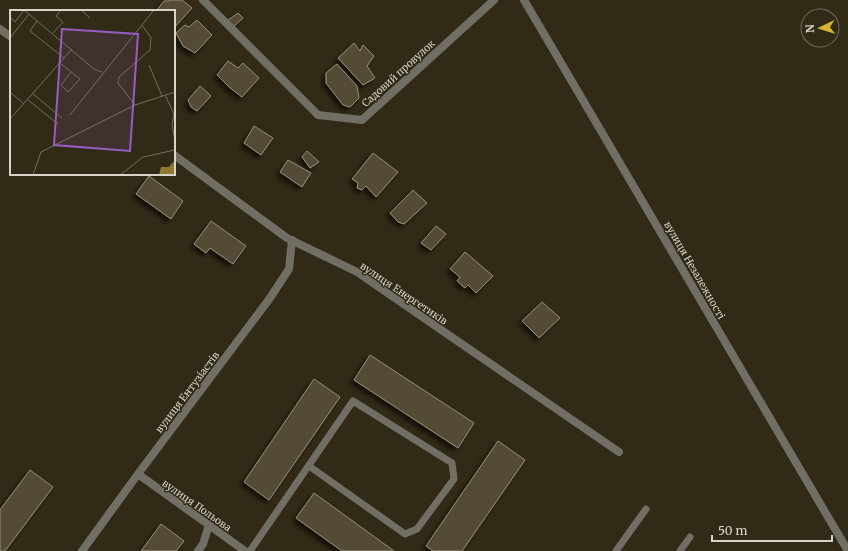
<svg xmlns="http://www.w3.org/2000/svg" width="848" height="551" font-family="Merriweather,serif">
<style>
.building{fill:#534c36;stroke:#968e77;filter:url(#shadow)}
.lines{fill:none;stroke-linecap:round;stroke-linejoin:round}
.service{stroke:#716e64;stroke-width:7}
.minor{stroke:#716e64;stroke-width:8}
.labels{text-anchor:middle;stroke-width:3;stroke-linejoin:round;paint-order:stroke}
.street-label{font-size:10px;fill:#d8d4c8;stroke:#312a16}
.inset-road{fill:none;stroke:#746e5d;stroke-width:1}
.view{fill:#975ec2;fill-opacity:0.15;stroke:#975ec2;stroke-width:2}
.inset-edge{fill:none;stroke:#d8d4c8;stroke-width:2}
</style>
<defs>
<filter id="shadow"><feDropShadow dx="-3.5" dy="3.5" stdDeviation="2" flood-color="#0009"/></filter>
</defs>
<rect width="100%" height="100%" fill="#312a16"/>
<g class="building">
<path d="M170,0h12l10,8 -18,20v-17h-18l8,-10h5z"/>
<path d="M238,13l5,5 -10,9 -6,-6z"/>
<path d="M197,20l15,15 -17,18 -12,-7 -7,-13 9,-8 4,2z"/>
<path d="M354,43l6,8 3,-6 11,11 -7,10 8,12 -12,7 -25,-27z"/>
<path d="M228,61l10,7 5,-5 16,15 -17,19 -13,-10 -12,-12z"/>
<path d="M337,64l20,22 2,12 -9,9 -7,-2 -17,-22v-10z"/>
<path d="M200,86l11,10 -14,15 -6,-4 -3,-7z"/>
<path d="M254,126l19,12 -12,17 -17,-12z"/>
<path d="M307,151l12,11 -9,6 -8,-11z"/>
<path d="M373,153l25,19 -22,25 -10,-11 -4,4 -5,-2 1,-5 -6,-4z"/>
<path d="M288,160l23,13 -9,14 -22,-15z"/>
<path d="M149,176l34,25 -12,18 -35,-25z"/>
<path d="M413,190l14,13 -23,21 -6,-2 -8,-9z"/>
<path d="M211,221l35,25 -13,18 -23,-16 -4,5 -12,-9z"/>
<path d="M436,226l10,8 -15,16 -10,-7z"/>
<path d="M465,252l28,24 -17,17 -8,-8 -3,3 -8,-7 3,-4 -10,-8z"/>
<path d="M542,302l18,16 -21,20 -17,-17z"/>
<path d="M370,355l104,68 -16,25 -104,-68z"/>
<path d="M314,379l26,18 -71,103 -25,-18z"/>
<path d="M498,441l27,19 -63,91h-29l-7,-5z"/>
<path d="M30,470l23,17 -48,64h-5v-41z"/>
<path d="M314,493l80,58h-52l-46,-33z"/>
<path d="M161,524l23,17 -8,10h-35z"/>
</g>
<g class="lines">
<g class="service">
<path d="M250,551l103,-150 99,62 2,16 -37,50 -12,5 -96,-68"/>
<path d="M616,551l30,-42"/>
<path d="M680,551l10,-14"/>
</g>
<g class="minor">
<path d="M203,0l115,115 44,5 132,-120"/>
<path d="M524,0l324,551"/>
<path d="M0,29l11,8"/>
<path d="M174,155l113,83 70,34 262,180"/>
<path d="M138,474l107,77"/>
<path d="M82,551l56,-77 132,-176 19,-29 3,-29"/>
<path d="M198,551l5,-7 6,-19"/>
</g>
</g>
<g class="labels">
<g class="street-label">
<text transform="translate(398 73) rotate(-42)" y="4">Садовий провулок</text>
<text transform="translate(695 270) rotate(60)" y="4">вулиця Незалежності</text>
<text transform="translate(404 293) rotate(34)" y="4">вулиця Енергетиків</text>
<text transform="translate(187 392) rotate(-53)" y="4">вулиця Ентузіастів</text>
<text transform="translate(197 505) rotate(35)" y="4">вулиця Польова</text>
</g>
</g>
<g transform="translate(10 10)">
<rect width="165" height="165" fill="#312a16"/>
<path d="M163,152l2,1v12h-16l2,-8h8z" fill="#8f7931"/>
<path class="inset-road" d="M14,0l70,59 8,3M71,0l9,8M0,7l5,5 9,-12M27,11l-7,10 34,27M43,23l10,-11 -7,-6 5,-6M0,28l19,-24M50,53l20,16 -12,13 -7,-7 10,-13M139,55l13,31M0,82l14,12M23,84l29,24M155,85l9,19 -2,11 3,16M18,90l30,24M125,95l-17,-22 1,-6 31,-27 1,-12 -9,-13M60,105l84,-105M0,109l62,-70M23,165l8,-23 94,-47 40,-13M110,165l23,-18 32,-7"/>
<path class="view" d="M52,19l76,5 -8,117 -76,-6z"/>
<rect width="165" height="165" class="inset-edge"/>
</g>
<g transform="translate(820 28) rotate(266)"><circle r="19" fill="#312a16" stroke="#746e5d"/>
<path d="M0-3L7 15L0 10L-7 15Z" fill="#d8b434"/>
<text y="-6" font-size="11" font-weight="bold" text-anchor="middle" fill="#d8d4c8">N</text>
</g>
<path d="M712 535v6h120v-6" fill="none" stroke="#d8d4c8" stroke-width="2"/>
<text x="718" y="535" font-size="12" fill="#d8d4c8" stroke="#312a16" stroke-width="3" paint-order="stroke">50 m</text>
</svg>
